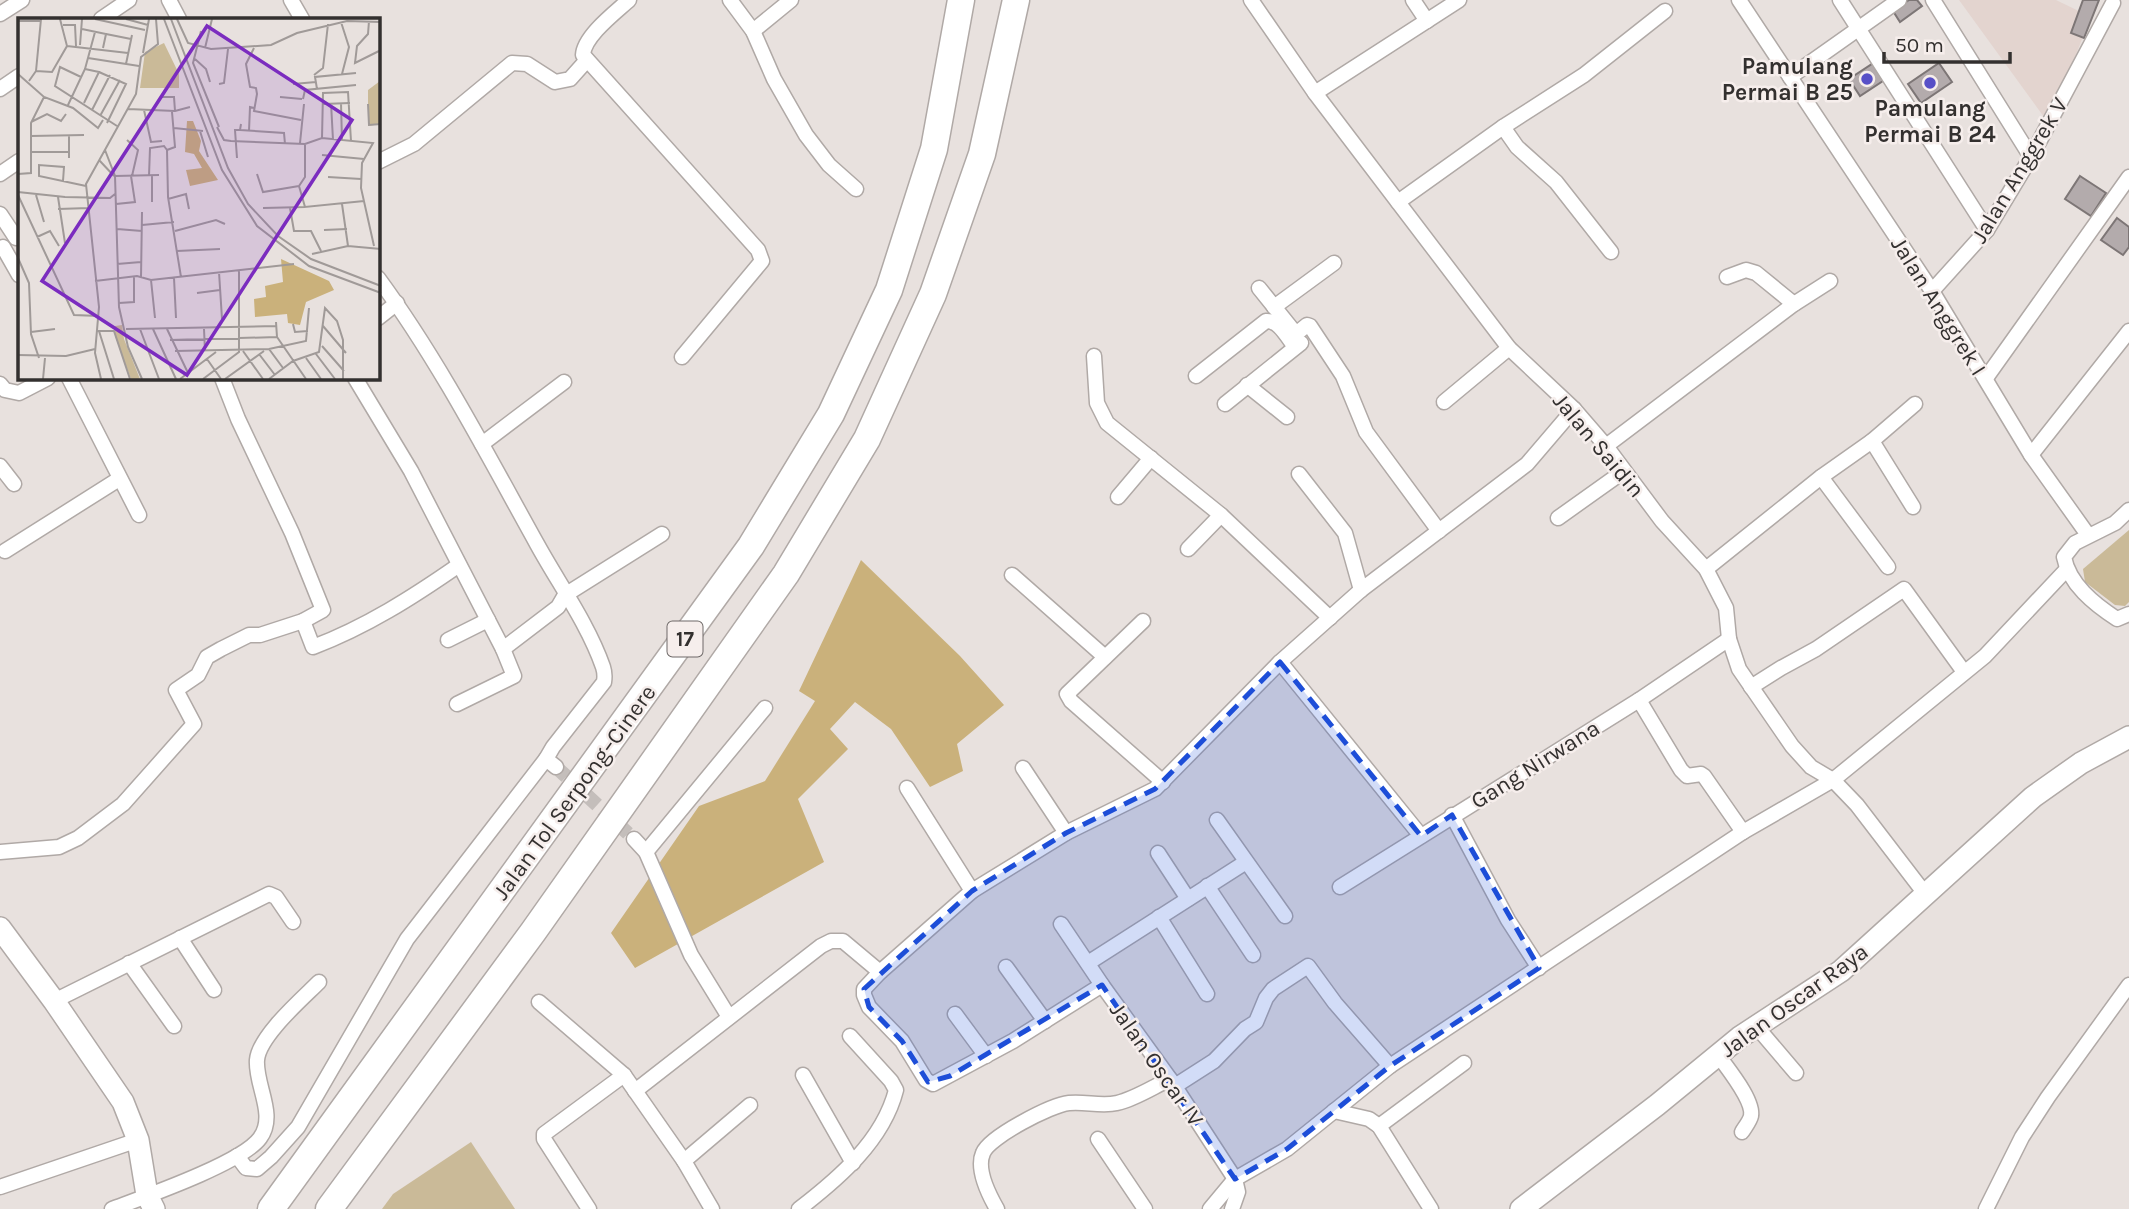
<svg xmlns="http://www.w3.org/2000/svg" width="2129" height="1209" font-family="Karla,sans-serif">
<style>
.built{fill:#e3d4cf}
.green{fill:#caba98}
.forest{fill:#cab17b}
.building{fill:#b3abac;stroke:#7d7676;stroke-width:2}
.lines{fill:none;stroke-linecap:round;stroke-linejoin:round}
.street-tunnel{stroke:#c4bebb;stroke-width:14;stroke-dasharray:14 7;stroke-linecap:butt}
.street-casing{stroke:#b0a9a6;stroke-width:17}
.secondary-casing{stroke:#b0a9a6;stroke-width:24}
.highway-casing{stroke:#b0a9a6;stroke-width:29}
.street{stroke:#fff;stroke-width:14}
.secondary{stroke:#fff;stroke-width:21}
.highway{stroke:#fff;stroke-width:26}
.marked{fill:#1d4ed8;fill-opacity:0.2;stroke:#1d4ed8;stroke-width:5;stroke-dasharray:14 9;stroke-linejoin:round}
.poi-dot{fill:#574fc7;stroke:#f6eeec;stroke-width:2.5}
.labels{text-anchor:middle;stroke-width:5;stroke-linejoin:round;paint-order:stroke}
.shield{fill:#f6eeec;stroke:#6e6968;stroke-width:2}
.shield-label{font-size:21px;font-weight:bold;fill:#33302f}
.poi-label{font-size:23px;font-weight:bold;fill:#33302f;stroke:#f6eeec;text-anchor:end}
.street-label{font-size:23px;fill:#33302f;stroke:#f6eeec}
.inset-road{fill:none;stroke:#a09a98;stroke-width:2}
.view{fill:#7b2cbf;fill-opacity:0.15;stroke:#7b2cbf;stroke-width:3.5}
.inset-edge{fill:none;stroke:#33302f;stroke-width:3.5}
</style>
<rect width="100%" height="100%" fill="#e8e1de"/>
<path class="built" d="M1959,0h97l29,14 -1,20 -35,90z"/>
<g class="green">
<path d="M2129,530v72l-4,4 -10,-1 -30,-23 -2,-13z"/>
<path d="M471,1142l44,67h-133l11,-15z"/>
</g>
<path class="forest" d="M861,560l99,96 44,49 -47,39 6,27 -33,16 -39,-58 -36,-27 -25,27 18,20 -50,50 26,63 -189,106 -24,-35 88,-127 66,-25 50,-80 -16,-10z"/>
<g class="building">
<path d="M1909,0h8l5,6 -22,16 -7,-11z"/>
<path d="M2083,0h16l-15,38 -13,-5z"/>
<path d="M1875,62l11,17 -26,17 -11,-17z"/>
<path d="M1939,63l13,19 -31,21 -13,-19z"/>
<path d="M2080,176l26,17 -15,23 -26,-17z"/>
<path d="M2117,218l12,9v20l-6,8 -22,-15z"/>
</g>
<g class="lines">
<path class="street-tunnel" d="M556,767l78,72"/>
<g class="street-casing">
<g id="street">
<path d="M169,0l10,19"/>
<path d="M291,0l11,19"/>
<path d="M629,0c-13,12 -45,36 -46,55l175,195 4,11 -80,96"/>
<path d="M730,0l23,31 21,48 32,56 23,30 27,24"/>
<path d="M1251,0l64,93 194,255 65,61 32,37 56,75 44,48 20,39 3,31 10,30 53,77 19,21 22,13 24,25 69,90"/>
<path d="M1413,0l14,21"/>
<path d="M1739,0l193,291 99,164 57,80"/>
<path d="M1840,0l147,230"/>
<path d="M1933,0l98,157"/>
<path d="M0,14l22,-14"/>
<path d="M101,19l28,-19"/>
<path d="M753,31l38,-31"/>
<path d="M1790,77l109,-77"/>
<path d="M0,89l19,-13"/>
<path d="M1315,93l144,-93"/>
<path d="M1503,127l14,20 39,35 55,70"/>
<path d="M378,162l36,-18 98,-81 15,1 28,18 15,-3 17,-19"/>
<path d="M0,174l19,-13"/>
<path d="M1398,202l105,-75 81,-52 81,-64"/>
<path d="M0,214l16,24"/>
<path d="M3,247l16,28"/>
<path d="M1727,277l19,-7 10,3 38,31"/>
<path d="M378,278c61,83 109,176 159,266 22,40 51,80 66,123 2,6 2,9 1,15l-51,65 -7,12 10,8"/>
<path d="M1259,288l37,46 11,-9 3,1 33,50 23,56 73,99"/>
<path d="M1932,291l55,-61 44,-73 82,-154"/>
<path d="M1274,307l60,-44"/>
<path d="M378,318l19,-15"/>
<path d="M1094,356l3,47 10,20 114,92 109,103"/>
<path d="M1196,376l70,-55c13,-1 21,16 29,26"/>
<path d="M69,378l70,137"/>
<path d="M355,378l56,93 92,178 55,-42 7,-12 97,-61"/>
<path d="M1986,378l143,-201"/>
<path d="M0,384l5,6 14,3 29,-15"/>
<path d="M1247,385l40,32"/>
<path d="M1444,402l65,-54"/>
<path d="M1225,404l76,-61"/>
<path d="M1872,441l41,66"/>
<path d="M482,444l82,-62"/>
<path d="M1606,446l188,-142 36,-23"/>
<path d="M2031,455l98,-124"/>
<path d="M0,466l14,18"/>
<path d="M1299,474l46,59 16,57"/>
<path d="M1821,477l67,90"/>
<path d="M1118,497l33,-39"/>
<path d="M2129,510l-14,13 -40,20 -11,14c5,27 30,47 53,62l12,-5"/>
<path d="M1558,518l66,-47"/>
<path d="M1188,549l33,-34"/>
<path d="M5,551l114,-72"/>
<path d="M1706,569l115,-92 51,-36 43,-37"/>
<path d="M1012,575l93,82"/>
<path d="M303,621l10,26c53,-20 100,-50 146,-82"/>
<path d="M1143,621l-76,73 4,7 92,81"/>
<path d="M448,640l40,-20"/>
<path d="M1280,662l141,174"/>
<path d="M1751,687l30,-19 35,-19 88,-60 60,83"/>
<path d="M1639,700l42,70 6,6 14,-2 3,2 39,56"/>
<path d="M457,704l57,-28 -11,-27"/>
<path d="M1023,768l43,65"/>
<path d="M907,788l65,103"/>
<path d="M1452,815l56,105 31,48"/>
<path d="M1217,820l68,96"/>
<path d="M634,839l12,13 45,103 38,62"/>
<path d="M0,852l59,-5 19,-9 45,-34 71,-80 -18,-34 22,-15 9,-18 14,-8 28,-14h11l43,-14 20,-11 -31,-77 -54,-114 -16,-41"/>
<path d="M646,852l119,-144"/>
<path d="M1158,853l30,46"/>
<path d="M1207,886l46,69"/>
<path d="M1340,887l299,-187 90,-61"/>
<path d="M1159,917l48,77"/>
<path d="M1061,924l41,61 68,94 65,100 3,13 -6,17"/>
<path d="M180,938l34,52"/>
<path d="M129,963l45,63"/>
<path d="M1088,963l158,-101"/>
<path d="M1006,967l39,54"/>
<path d="M1102,985l-89,56 -80,43 -7,-4 -24,-39 -33,-34 -5,-12v-6l16,-17 92,-81 94,-58 89,-44 125,-127 81,-72 166,-126 47,-55"/>
<path d="M54,1001l215,-107 7,3 17,25"/>
<path d="M539,1002l85,73 60,86 28,48"/>
<path d="M955,1014l31,42"/>
<path d="M1756,1026l40,47"/>
<path d="M1718,1055c9,13 36,45 33,61 -1,5 -6,11 -9,16"/>
<path d="M803,1075l50,88"/>
<path d="M1175,1086l39,-25 31,-32 11,-7 10,-24 7,-9 35,-23 27,37 55,63"/>
<path d="M635,1091l186,-145 10,-5h12l37,31"/>
<path d="M1334,1111l35,8 10,7 52,83"/>
<path d="M1379,1126l85,-63"/>
<path d="M1098,1139l47,70"/>
<path d="M237,1156l9,12 11,1 14,-12 27,-30 109,-188 139,-180"/>
<path d="M684,1161l66,-56"/>
<path d="M0,1187l138,-47"/>
<path d="M112,1209c32,-12 130,-46 148,-71 17,-23 -5,-53 -3,-78 2,-24 45,-61 62,-78"/>
<path d="M589,1209l-45,-70v-5l80,-59"/>
<path d="M799,1209c39,-30 84,-68 97,-119l-5,-9 -41,-45"/>
<path d="M997,1209c-8,-14 -21,-40 -14,-56 6,-16 68,-48 86,-50 16,-2 32,4 48,0 18,-4 36,-16 53,-24"/>
<path d="M1210,1209l25,-30 52,-30 103,-83 353,-234 90,-52 152,-124 81,-86"/>
<path d="M1986,1209l36,-72 26,-40 81,-112"/>
</g>
</g>
<g class="secondary-casing">
<g id="secondary">
<path d="M0,928l54,73 69,101 15,38 9,55 7,14"/>
<path d="M1521,1209l136,-104 83,-68 101,-66 192,-174 48,-34 48,-26"/>
</g>
</g>
<g class="highway-casing">
<g id="highway">
<path d="M271,1209l480,-663 80,-132 58,-124 45,-141 27,-149"/>
<path d="M329,1209l204,-277 253,-358 81,-135 66,-145 49,-140 34,-154"/>
</g>
</g>
<use href="#street" class="street"/>
<use href="#secondary" class="secondary"/>
<use href="#highway" class="highway"/>
</g>
<path class="marked" d="M1280,662l141,174 31,-21 87,153 -149,98 -103,83 -52,30 -133,-194 -152,91 -22,6 -26,-41 -33,-34 -5,-18 108,-98 94,-58 89,-44z"/>
<g class="poi-dot">
<circle cx="1867" cy="79" r="7"/>
<circle cx="1930" cy="83" r="7"/>
</g>
<g class="labels">
<rect class="shield" x="667.5" y="621.5" width="35" height="35" rx="5"/>
<g class="shield-label">
<text x="685" y="646">17</text>
</g>
<g class="poi-label">
<text x="1853" y="74">Pamulang<tspan x="1853" dy="26">Permai B 25</tspan></text>
<text x="1930" y="116" text-anchor="middle">Pamulang<tspan x="1930" dy="26">Permai B 24</tspan></text>
</g>
<g class="street-label">
<text transform="translate(2019 170) rotate(-59)" y="8">Jalan Anggrek V</text>
<text transform="translate(1939 306) rotate(58)" y="8">Jalan Anggrek I</text>
<text transform="translate(1599 445) rotate(50)" y="8">Jalan Saidin</text>
<text transform="translate(1535 764) rotate(-32)" y="8">Gang Nirwana</text>
<text transform="translate(574 792) rotate(-54)" y="8">Jalan Tol Serpong–Cinere</text>
<text transform="translate(1794 1000) rotate(-36)" y="8">Jalan Oscar Raya</text>
<text transform="translate(1157 1064) rotate(55)" y="8">Jalan Oscar IV</text>
</g>
</g>
<g transform="translate(18 18)">
<rect width="362" height="362" fill="#e8e1de"/>
<path d="M146,25l15,31v14h-39l5,-36zM362,63v43l-12,2v-36zM104,307l2,14 16,40h-9l-16,-43v-10z" fill="#caba98"/>
<path d="M169,103h6l8,20 -2,10 19,29 -28,6 -4,-16 16,-2 -8,-14 -9,-2zM263,241l48,22 5,9 -28,12 -6,23 -12,-2 -1,-9 -32,3 -1,-18 12,-2 -1,-11 18,-4z" fill="#cab17b"/>
<path class="inset-road" d="M77,1l50,11M108,1l22,6M146,1l58,151 35,56 52,40 72,27M153,1l57,149 20,36 30,32 33,23 70,27M159,1l11,24 23,6 60,-4 26,-12 50,-12 34,1M0,3h23M351,3l-1,13 -11,12 -2,17 24,-12M323,4l8,25 -7,27M45,7h12l1,21M64,11l24,5 -3,14M183,13l-8,32 26,64M88,16l25,5M62,27l2,-26M49,28l61,7M187,30l7,-29M236,30l-8,16 4,23 6,1 1,6 -3,17 47,9M125,35l6,-34M70,40l51,8M177,41l11,10 4,13M108,46l6,-29M18,53l16,1 15,-26 -7,-27M81,54l27,12 -19,39M0,56l26,23 29,11 25,20 5,-8M296,57l9,-7 5,-44M63,59l-21,-10 -5,19 62,40M11,63l7,-10 5,-52M201,66l5,-1 4,-34M275,66l23,-2M299,71l-2,-12 41,-4M142,79h14l1,14M262,79l22,2M285,81l2,-9 51,-5M66,85l15,-31 -14,-3M313,85l2,37M323,85l1,38M305,86l27,-1M350,86l1,21 12,-1M50,87l17,-36 10,-37M110,91l47,2 15,-4M74,92l18,-35M126,92l7,32 11,-1M82,98l20,-36M13,104l16,-8 14,7 5,-7M199,109l7,13 7,1 74,3 17,-6 51,5 -11,20 -1,25 13,58M156,110l29,3M222,112l44,3 1,11M182,113l8,26M231,113l1,-24 4,1M51,117v23M13,118l53,-1M304,120l1,-45 25,-1 3,49M109,122l11,10 -6,26M282,125l4,-39M87,132l10,26 4,131 9,40 14,32M149,132l1,47 13,80M149,132l8,-3 -3,-35M14,134h37M304,137l42,4M219,140l-2,-28h5l1,-6M81,142l15,16M0,156l13,-1v-50l13,-26M239,156l6,18 36,-6M97,158l44,-1M131,158l1,-28 14,-2 3,4M310,159l33,2M45,163l1,-14 -25,-2v11l47,10M281,168l6,21 59,-6M281,168l6,-9v-33M0,174l47,5 45,1 5,-4M0,177l56,120 25,1M18,177l8,27M40,179l7,46M150,181l18,-5 3,15M134,184v-26M98,186l19,-2 -4,-26M324,186l6,42M245,190l42,-1M272,190l4,23h17l10,20M40,191l31,-1M124,207l32,-3M99,211l25,2M306,212l23,-1M157,213l41,-11 9,4M19,219l13,-6 9,15M159,233l43,-2M294,236l36,-8 33,3M0,240l11,25 2,51 8,24M99,246l24,-2M201,254l3,47M123,260l1,-66M156,260l2,40M133,262l4,38M77,263l42,-5 14,4 143,-16M179,275l23,-3M101,285l15,-1v-25M258,304l1,15 29,42M275,306l2,8 13,-1M305,308l23,27M108,311l150,-3M122,311l19,50M135,311l23,50M149,311l21,44M186,311l1,22M79,313h17l16,48M81,313l15,48M13,314l24,-3M152,322l107,-3M304,328l22,25M251,331l14,19M157,333l94,-2 37,-8 3,-33M225,333l20,28M241,336l16,21M298,336l19,25M0,337l48,1 29,-7M288,340l15,21M189,341l14,20M25,361l2,-21M83,361l-6,-26 4,-46 -13,-123 50,-90 5,-37 17,-13 -2,-25M162,361l36,-27M185,361l36,-27v-81M207,361l39,-28M251,361l24,-18 26,-9 6,-44 12,13 6,19v39"/>
<path class="view" d="M189,8l145,94 -165,255 -145,-94z"/>
<rect width="362" height="362" class="inset-edge"/>
</g>
<path d="M1884 52v10h126v-10" fill="none" stroke="#33302f" stroke-width="3.5"/>
<text x="1895" y="52" font-size="21" fill="#33302f" stroke="#f6eeec" stroke-width="5" paint-order="stroke">50 m</text>
</svg>
